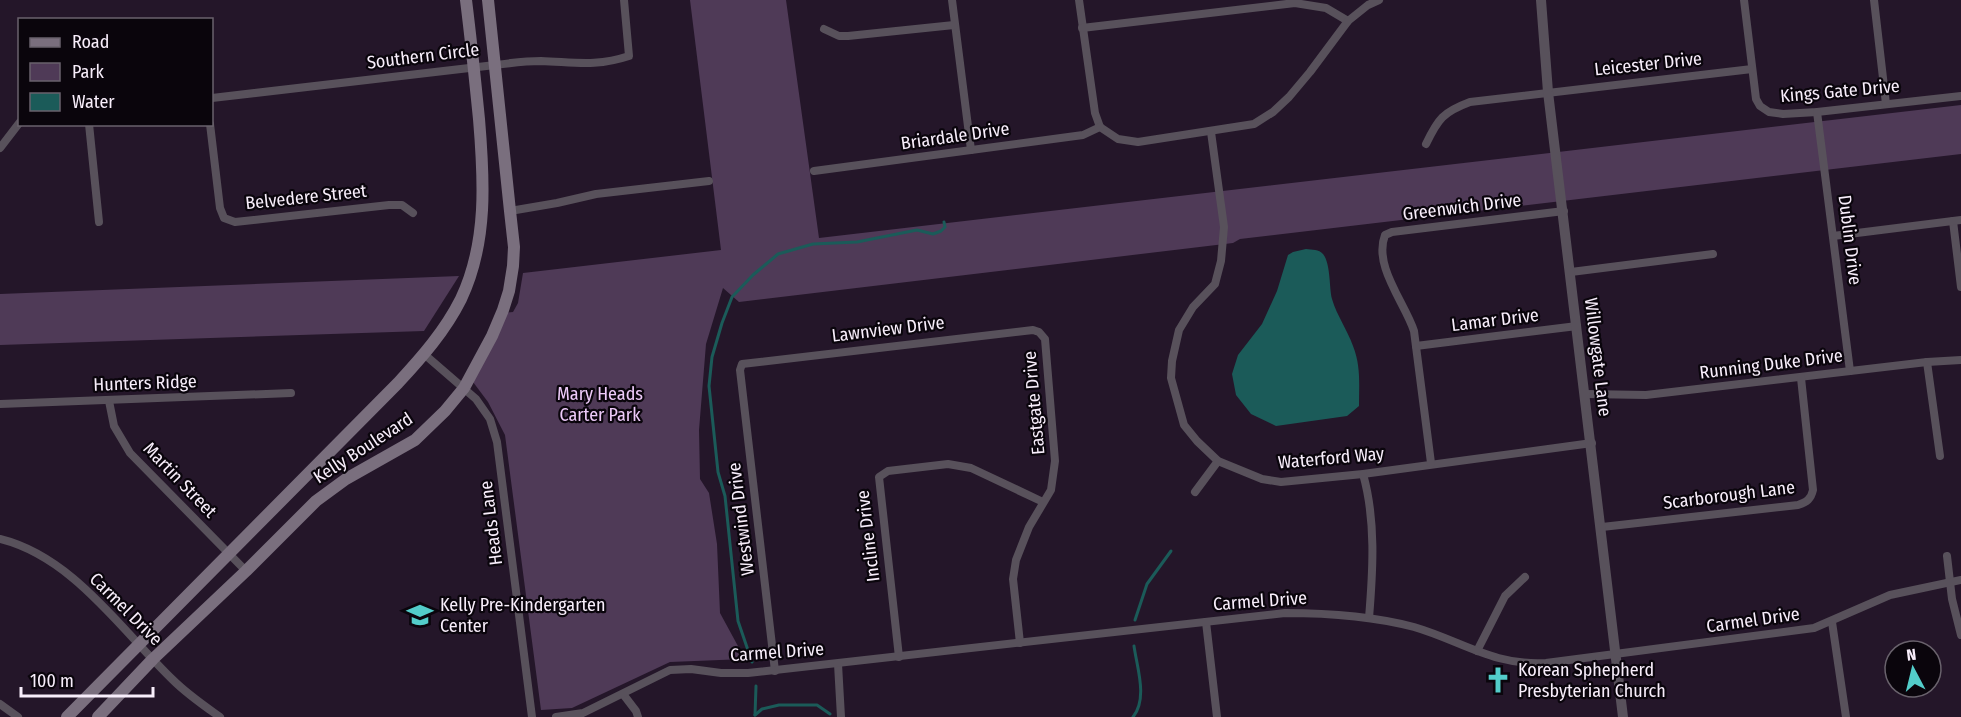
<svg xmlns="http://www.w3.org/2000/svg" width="1961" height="717" font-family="'Fira Sans Condensed',sans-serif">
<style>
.green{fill:#4f3a57}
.water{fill:#1b5b59}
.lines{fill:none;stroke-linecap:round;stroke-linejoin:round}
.stream{stroke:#1b5b59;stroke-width:3}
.minor{stroke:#58515b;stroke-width:8}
.tertiary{stroke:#58515b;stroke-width:10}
.secondary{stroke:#7a6f7e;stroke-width:12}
.labels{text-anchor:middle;stroke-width:4.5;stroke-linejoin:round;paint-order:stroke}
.street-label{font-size:18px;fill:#f8eefb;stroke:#0a050c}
.park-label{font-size:18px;fill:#eecbfa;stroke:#0a050c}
.poi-label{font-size:18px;fill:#f8eefb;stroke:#0a050c;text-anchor:start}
</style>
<rect width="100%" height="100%" fill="#241629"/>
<g class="green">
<path d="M690,0h96l33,238 1142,-133v49l-721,85 -7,4 -494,59 -16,-14 -17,56 -7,86 1,49 9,14 8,51 3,69 25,46 -75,3 -98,46 -31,2 -36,-275 -17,-33 -15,-20 31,-69 9,-1 5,-9 5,-30 198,-23z"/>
<path d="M459,276l-35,55 -424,14v-51z"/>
</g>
<path class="water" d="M1306,249c6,1 13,0 17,5 8,10 6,34 9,45 5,17 15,30 21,47 8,20 6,39 6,60l-12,10 -71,10 -25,-12 -15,-19 -4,-21 6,-19 24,-31 15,-33 11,-36 5,-3z"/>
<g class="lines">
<g class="stream">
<path d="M1135,620l12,-36 24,-33"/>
<path d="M752,662l-14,-41 -13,-125 -7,-24 -9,-86 3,-29 10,-34 10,-26 21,-22 25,-21 35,-10 44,-2 60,-12 16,4 8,-3 4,-4 -1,-5"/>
<path d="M755,715l7,-6 17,-4h38l13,9"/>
<path d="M755,715l1,-29"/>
<path d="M1133,717c15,-19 4,-49 1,-71"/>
</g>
<g class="minor">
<path d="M952,0l19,150"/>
<path d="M1079,0l16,113 5,14"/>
<path d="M1744,0l12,99 4,7 9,6 14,2 34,-2 144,-16"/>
<path d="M1874,0l12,104"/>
<path d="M1082,28l213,-25 31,5 22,13"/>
<path d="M824,29l15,7h9l106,-11"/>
<path d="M212,98l283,-33c15,-2 31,-4 46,-4 33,1 55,6 88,-5l-5,-56"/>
<path d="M1817,112l33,259"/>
<path d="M89,124l10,98"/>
<path d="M210,124l10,84 4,10 11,4 154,-17h13l11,8"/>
<path d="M1100,127l18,12 20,3 116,-18 19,-12 16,-15 21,-25 38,-51 20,-16 11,-5"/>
<path d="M1211,132l13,95 -3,34 -6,23 -22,23 -14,23 -7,31 -1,17 13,47 13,16 21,20 44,18 19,3 82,-8 229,-31"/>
<path d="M1426,144c12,-25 17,-32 44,-42l282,-33"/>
<path d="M0,148l20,-26"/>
<path d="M814,171l269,-36 17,-8"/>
<path d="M510,211l47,-8 39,-9 113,-13"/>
<path d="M1953,221l8,66"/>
<path d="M1833,236l128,-16"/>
<path d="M1571,272l142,-18"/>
<path d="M1416,346l161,-20"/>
<path d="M424,354l52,45 14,20 7,23 35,275"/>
<path d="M1927,362l13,94"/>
<path d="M1586,394l60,1 281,-33 34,-2"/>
<path d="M109,401l5,25 16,27 116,118"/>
<path d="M0,404l291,-11"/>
<path d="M1431,463l-17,-132c-9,-28 -41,-65 -29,-96l7,-3 172,-21"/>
<path d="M1363,474c13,46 10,96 6,144"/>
<path d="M1195,492l23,-31"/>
<path d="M1602,527l196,-22c9,-3 13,-6 15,-15l-12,-112"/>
<path d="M0,539c73,18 121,91 173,141 14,14 30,25 47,37"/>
<path d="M1947,556l5,43 9,36"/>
<path d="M1206,622l11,95"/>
<path d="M1832,622l14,95"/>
<path d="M1477,651l28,-55 20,-19"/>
<path d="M899,657l-20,-180 9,-6 60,-7 23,4 72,34"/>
<path d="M838,664l3,53"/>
<path d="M775,671l-35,-301 2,-6 291,-34 6,2 6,7 10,122 -4,29 -22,37 -13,33 -3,19 7,64"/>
<path d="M623,694l13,17 2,6"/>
<path d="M0,704l18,13"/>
<path d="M556,717l27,-4 87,-43 21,-1 30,4h27l537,-60c43,0 87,3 129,14 48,14 79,39 132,36l268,-35 76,-33 71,-15"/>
</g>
<path class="tertiary" d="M1541,0l7,92 75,625"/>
<g class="secondary">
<path d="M67,717l331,-334c24,-26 47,-52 63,-84 27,-57 23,-120 18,-180 -4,-40 -8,-79 -13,-119"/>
<path d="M98,717l55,-58 93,-88 70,-70 30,-22 69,-39 30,-29 19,-23 28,-52 11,-26 6,-19 4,-25 1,-19 -4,-36 -22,-211"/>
</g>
</g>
<defs>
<g id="school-bare" transform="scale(2.07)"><path d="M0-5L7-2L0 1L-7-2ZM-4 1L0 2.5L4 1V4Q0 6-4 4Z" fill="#53cdca" stroke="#0a050c" stroke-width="2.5" paint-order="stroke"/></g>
<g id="church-bare" transform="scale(2.07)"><path d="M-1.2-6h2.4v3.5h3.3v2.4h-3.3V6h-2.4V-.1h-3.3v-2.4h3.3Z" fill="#53cdca" stroke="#0a050c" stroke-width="2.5" paint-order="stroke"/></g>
</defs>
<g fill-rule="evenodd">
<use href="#school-bare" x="420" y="615"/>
<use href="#church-bare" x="1498" y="680"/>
</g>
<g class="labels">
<g class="street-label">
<text transform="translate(423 56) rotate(-7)" y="6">Southern Circle</text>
<text transform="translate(1648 64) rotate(-6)" y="6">Leicester Drive</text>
<text transform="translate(1840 91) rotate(-5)" y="6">Kings Gate Drive</text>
<text transform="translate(955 136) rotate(-8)" y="6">Briardale Drive</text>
<text transform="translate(306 197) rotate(-6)" y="6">Belvedere Street</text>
<text transform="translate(1462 207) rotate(-7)" y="6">Greenwich Drive</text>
<text transform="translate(1850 240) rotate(83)" y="6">Dublin Drive</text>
<text transform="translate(1495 320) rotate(-7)" y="6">Lamar Drive</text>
<text transform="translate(888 329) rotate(-7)" y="6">Lawnview Drive</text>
<text transform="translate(1598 357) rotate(83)" y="6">Willowgate Lane</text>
<text transform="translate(1771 364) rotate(-7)" y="6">Running Duke Drive</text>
<text transform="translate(145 383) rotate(-2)" y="6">Hunters Ridge</text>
<text transform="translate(1034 403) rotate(-95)" y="6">Eastgate Drive</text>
<text transform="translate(363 448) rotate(-33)" y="6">Kelly Boulevard</text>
<text transform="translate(1331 458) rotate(-5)" y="6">Waterford Way</text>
<text transform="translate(180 480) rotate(46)" y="6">Martin Street</text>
<text transform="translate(1729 495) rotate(-7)" y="6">Scarborough Lane</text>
<text transform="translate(741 519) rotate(-97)" y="6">Westwind Drive</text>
<text transform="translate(491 523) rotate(-97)" y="6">Heads Lane</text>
<text transform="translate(868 536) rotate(-97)" y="6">Incline Drive</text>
<text transform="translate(1260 601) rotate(-4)" y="6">Carmel Drive</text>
<text transform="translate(126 609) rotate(45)" y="6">Carmel Drive</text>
<text transform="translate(1753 620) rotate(-8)" y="6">Carmel Drive</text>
<text transform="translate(777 652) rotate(-4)" y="6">Carmel Drive</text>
</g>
<g class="park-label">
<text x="600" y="400">Mary Heads<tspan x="600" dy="21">Carter Park</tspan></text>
</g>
<g class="poi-label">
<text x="440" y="611">Kelly Pre-Kindergarten<tspan x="440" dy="21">Center</tspan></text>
<text x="1518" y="676">Korean Sphepherd<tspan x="1518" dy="21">Presbyterian Church</tspan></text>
</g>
</g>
<rect x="18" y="18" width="195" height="108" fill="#0a050c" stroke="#69626c" stroke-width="1.5"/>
<rect x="30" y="38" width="30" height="9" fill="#7a6f7e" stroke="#69626c" stroke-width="1.5"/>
<text x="72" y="48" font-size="18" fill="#f8eefb">Road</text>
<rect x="30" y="63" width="30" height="18" fill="#4f3a57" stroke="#69626c" stroke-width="1.5"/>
<text x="72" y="78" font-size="18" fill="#f8eefb">Park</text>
<rect x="30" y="93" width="30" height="18" fill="#1b5b59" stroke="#69626c" stroke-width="1.5"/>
<text x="72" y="108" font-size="18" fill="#f8eefb">Water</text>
<g transform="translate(1913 669) rotate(353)"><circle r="28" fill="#0a050c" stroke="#69626c" stroke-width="1.5"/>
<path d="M0-4.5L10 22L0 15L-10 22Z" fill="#53cdca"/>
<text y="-9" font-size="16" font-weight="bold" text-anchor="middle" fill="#f8eefb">N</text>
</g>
<path d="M21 687v9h132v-9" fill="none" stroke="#f8eefb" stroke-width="3"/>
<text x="30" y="687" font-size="18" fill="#f8eefb" stroke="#0a050c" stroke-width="4.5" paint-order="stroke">100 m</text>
</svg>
